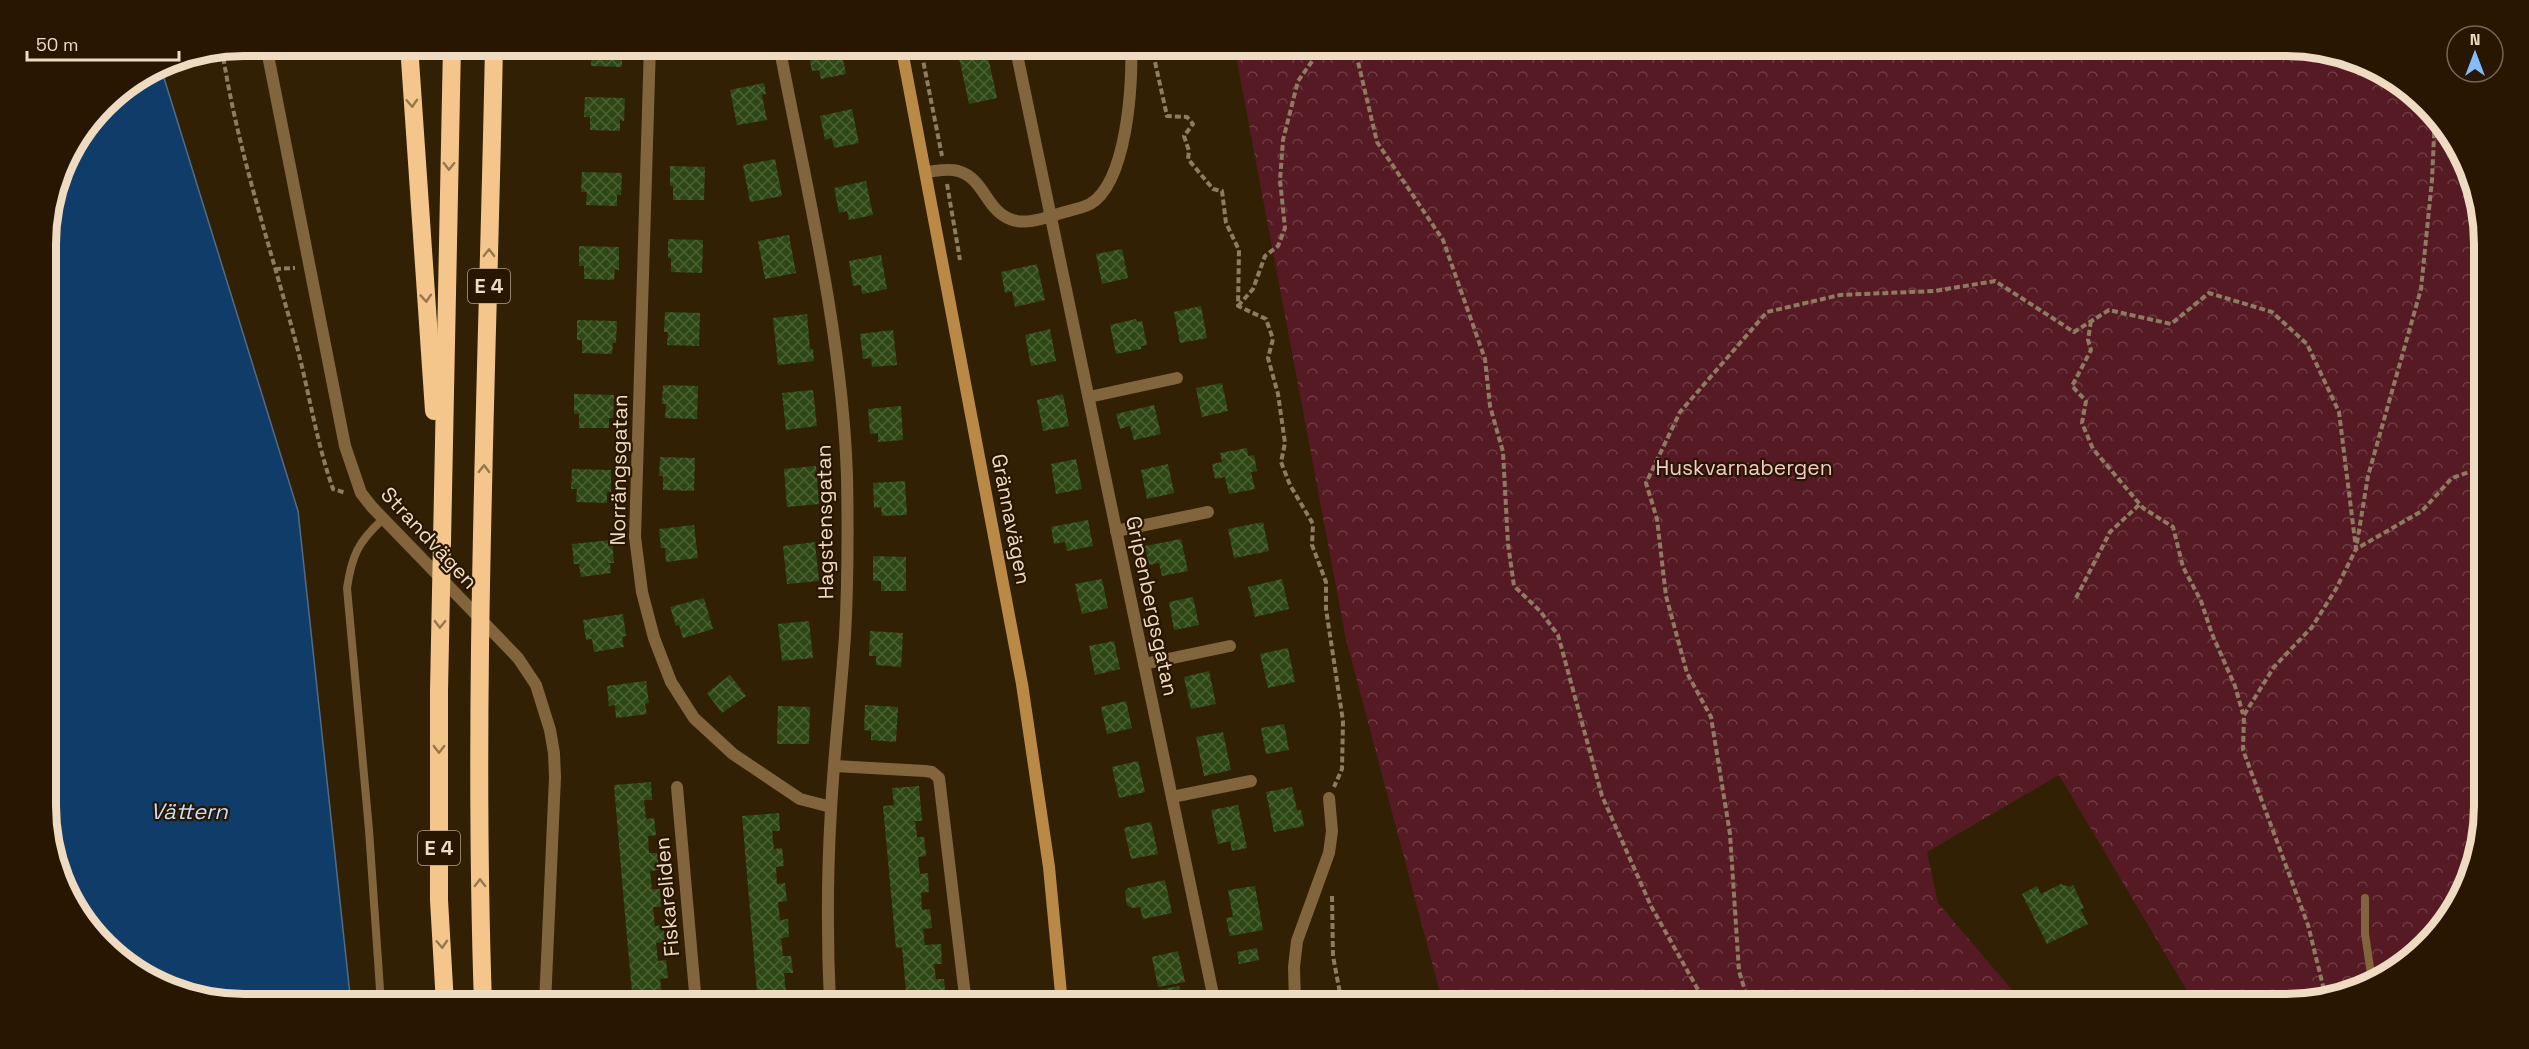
<svg xmlns="http://www.w3.org/2000/svg" width="2529" height="1049" font-family="'Space Grotesk',sans-serif">
<style>
.park{fill:url(#park-crowns)}
.water{fill:#0f3c69;stroke:#526c84;stroke-width:1.5}
.building{fill:url(#building-cross-hatch)}
.lines{fill:none;stroke-linecap:round;stroke-linejoin:round}
.path{stroke:#8e7b61;stroke-width:4;stroke-dasharray:6 3;stroke-linecap:butt}
.service{stroke:#83653d;stroke-width:8}
.minor{stroke:#83653d;stroke-width:12}
.tertiary{stroke:#83653d;stroke-width:12}
.secondary{stroke:#ba8946;stroke-width:12}
.motorway{stroke:#f4c68c;stroke-width:18}
.oneway{stroke:#98774d}
.labels{text-anchor:middle;stroke-width:4.5;stroke-linejoin:round;paint-order:stroke}
.shield{fill:#281600;stroke:#b3a088;stroke-width:1.5}
.shield-label{font-size:20px;font-weight:bold;fill:#efdbc2}
.park-label{font-size:21px;fill:#f3c9cc;stroke:#281600}
.street-label{font-size:21px;fill:#efdbc2;stroke:#281600}
.water-label{font-size:22px;font-style:italic;fill:#c5defc;stroke:#281600}
.rim{fill:none;stroke:#efdbc2;stroke-width:8}
</style>
<defs>
<pattern id="park-crowns" width="20" height="18" patternUnits="userSpaceOnUse" patternTransform="scale(1.5)"><rect width="20" height="18" fill="#561a25"/><path d="M2 6a3 3 0 1 1 6 0M12 15a3 3 0 1 1 6 0" fill="none" stroke="#6f3b43"/></pattern>
<pattern id="building-cross-hatch" width="8" height="8" patternUnits="userSpaceOnUse" patternTransform="scale(1.5)"><rect width="8" height="8" fill="#2d4715"/><path d="M0 0l8 8M0 8l8-8" fill="none" stroke="#4c6135"/></pattern>
</defs>
<rect width="100%" height="100%" fill="#322005"/>
<path class="park" d="M1234,45h1052l64,11 46,23 47,43 39,95 2,589 -11,64 -30,56 -37,37 -56,30 -51,11h-104l-136,-229 -132,77 11,51 75,88 4,13h-574l-97,-365z"/>
<path class="water" d="M160,65l138,446 53,493h-108l-64,-11 -85,-57 -45,-92 -4,-614 20,-74 47,-62z"/>
<g class="building">
<path d="M592,45h30v22l-31,-1z"/>
<path d="M722,45h29l1,5 -28,6z"/>
<path d="M817,45h23l6,29 -25,5 -2,-9 -7,1 -5,-24z"/>
<path d="M987,52l10,46 -28,6 -10,-46z"/>
<path d="M764,83l2,11 -4,1 5,25 -30,5 -7,-35z"/>
<path d="M585,97l40,1 -1,23 -4,-1v11l-30,-1v-13h-6z"/>
<path d="M852,109l7,34 -25,5 -2,-10 -7,2 -5,-24z"/>
<path d="M775,159l7,37 -32,6 -7,-37z"/>
<path d="M670,166l35,1 -1,33h-31v-14h-3z"/>
<path d="M582,172l40,1 -1,22h-4v11l-31,-1 1,-13h-6z"/>
<path d="M866,181l7,34 -24,5 -2,-9 -8,2 -5,-25z"/>
<path d="M789,235l7,38 -31,6 -7,-38z"/>
<path d="M668,239l35,1 -1,33 -31,-1v-14h-3z"/>
<path d="M579,246l40,1v23l-4,-1 -1,11 -30,-1v-13h-5z"/>
<path d="M1122,249l6,29 -26,6 -6,-30z"/>
<path d="M881,255l6,34 -25,5 -1,-9 -8,1 -4,-25z"/>
<path d="M1037,264l8,36 -30,7 -3,-16 -7,2 -4,-21z"/>
<path d="M1201,306l6,32 -27,5 -6,-31z"/>
<path d="M665,312l35,1 -1,33 -32,-1 1,-13h-4z"/>
<path d="M807,314l3,35h3l1,12 -36,4 -5,-47z"/>
<path d="M1136,319l1,3 5,-1 5,24 -6,1v3l-25,5 -6,-29z"/>
<path d="M577,320l40,1 -1,22h-3l-1,11 -30,-1v-13h-5z"/>
<path d="M1050,329l6,32 -25,5 -6,-31z"/>
<path d="M893,330l4,35 -25,2 -1,-9 -8,1 -3,-25z"/>
<path d="M1222,383l6,28 -26,6 -6,-29z"/>
<path d="M663,385l35,1 -1,33 -32,-1 1,-14h-4z"/>
<path d="M813,390l4,36 -31,4 -4,-37z"/>
<path d="M574,394l40,1 -1,23h-4v10h-30v-14h-5z"/>
<path d="M1063,394l6,32 -26,5 -6,-31z"/>
<path d="M1154,405l7,29 -27,6 -4,-14 -10,3 -4,-15z"/>
<path d="M901,406l2,34 -25,2v-9l-8,1 -2,-25z"/>
<path d="M1247,448l1,8 6,-1 3,16 -6,1 4,17 -26,5 -4,-17 -10,2 -3,-15 10,-2 -2,-9z"/>
<path d="M660,457l35,1 -1,33 -31,-1v-14h-4z"/>
<path d="M1076,459l6,30 -26,5 -5,-30z"/>
<path d="M1168,464l6,29 -27,6 -6,-29z"/>
<path d="M816,466l3,38 -32,3 -3,-38z"/>
<path d="M572,469l39,1v22h-4v11l-31,-1 1,-13h-6z"/>
<path d="M905,481l2,34 -25,1 -1,-9 -7,1 -1,-25z"/>
<path d="M1088,520l5,26 -26,5 -2,-9 -11,2 -3,-17z"/>
<path d="M1263,522l6,29 -35,7 -6,-29z"/>
<path d="M694,525l4,33 -32,4 -1,-14h-4l-2,-19z"/>
<path d="M1181,539l7,32 -26,5 -3,-13 -10,2 -4,-19z"/>
<path d="M612,540l2,23h-4l1,10 -30,4 -2,-13h-5l-2,-20z"/>
<path d="M815,542l4,39 -32,3 -4,-38z"/>
<path d="M873,556l33,1v34h-25v-10h-8z"/>
<path d="M1102,579l6,29 -26,6 -7,-30z"/>
<path d="M1282,579l7,30 -34,8 -7,-30z"/>
<path d="M1193,597l6,28 -25,5 -5,-28z"/>
<path d="M704,598l9,31 -30,9 -4,-13 -3,1 -6,-19z"/>
<path d="M623,614l3,22 -4,1 2,10 -30,5 -2,-13 -6,1 -3,-20z"/>
<path d="M809,621l4,37 -31,3 -4,-37z"/>
<path d="M870,631l33,2 -2,34 -25,-2v-9h-7z"/>
<path d="M1114,641l6,28 -25,6 -6,-29z"/>
<path d="M1288,648l7,34 -27,6 -8,-34z"/>
<path d="M1209,671l7,33 -25,5 -7,-32z"/>
<path d="M730,675l16,21 -24,17 -15,-20z"/>
<path d="M646,681l3,22 -4,1 2,10 -31,4 -1,-13 -6,1 -2,-20z"/>
<path d="M1126,701l6,27 -25,6 -6,-27z"/>
<path d="M865,705l33,2 -2,35 -25,-2v-9l-7,-1z"/>
<path d="M778,706l32,1 -1,37h-32z"/>
<path d="M1284,724l5,26 -23,4 -5,-26z"/>
<path d="M1223,732l8,38 -27,6 -8,-39z"/>
<path d="M1138,761l7,31 -26,6 -7,-31z"/>
<path d="M651,782l1,18h-8l2,19 8,-1 2,17 -8,1 1,17h8l2,17 -9,1 2,18h8l1,18h-8l2,19 8,-1 2,17 -9,1 2,18 8,-1 2,18 -8,1 2,17 8,-1 1,9h-38l-10,-112 -9,-107z"/>
<path d="M919,786l3,35h-7l2,16h7l2,19 -8,1 2,17 8,-1 1,19 -8,1 1,17 8,-1 2,19 -9,1 2,16 16,-1 1,20h-8l2,15h8l2,20 -9,1v4h-30l-5,-57 -6,1 -13,-142 11,-1 -2,-17z"/>
<path d="M1292,787l5,23h4l3,16 -30,6 -8,-40z"/>
<path d="M1238,805l9,43 -15,3 -2,-10 -12,3 -7,-34z"/>
<path d="M779,813l1,18h-8l2,18 8,-1 2,18 -8,1 1,17 8,-1 2,18 -9,1 2,18 8,-1 1,18 -8,1 2,18h8l2,17h-9l2,19 8,-1 1,13h-37l-16,-188z"/>
<path d="M1151,822l7,32 -27,5 -7,-31z"/>
<path d="M1165,880l7,33 -29,6 -3,-12 -8,1 -5,-3 -2,-13 3,-4z"/>
<path d="M2061,884l8,3 4,-2 11,23 -3,2 7,14 -41,20 -25,-50 15,-8 4,8z"/>
<path d="M1255,886l8,44 -33,6 -4,-18 7,-1 -5,-27z"/>
<path d="M1257,948l2,12 -20,4 -2,-12z"/>
<path d="M1178,951l7,31 -27,5 -6,-30z"/>
<path d="M1179,986l3,13 -21,4 -3,-13z"/>
</g>
<g class="lines">
<g class="path">
<path d="M920,45l22,111"/>
<path d="M1354,45l23,97 66,98 42,119 5,47 13,46 5,92 6,42 26,25 18,24 44,161 49,110 55,98"/>
<path d="M1146,48l7,5 14,63 20,1 6,7 -9,12 5,15 -1,8 25,30 9,2 4,32 13,27 -1,56 28,13 7,20 -5,19 10,36 7,49 -4,19 9,23 23,39 -1,21 14,37v27l17,112 -1,48 -8,18"/>
<path d="M222,49c15,100 48,196 74,294 13,48 20,98 37,146l13,4"/>
<path d="M947,184l13,76"/>
<path d="M275,269l20,-1"/>
<path d="M1238,306l15,-17 12,-33 13,-10 7,-18 -5,-48 3,-40 15,-59 15,-21 5,-15"/>
<path d="M2091,321l-3,19 3,10 -19,36 14,15 -4,22 11,26 50,59 30,19 10,40 18,34 11,33 23,52 8,28"/>
<path d="M2076,598l34,-66 30,-28"/>
<path d="M1332,896l1,60 9,48"/>
<path d="M2326,998l-18,-73 -65,-175 1,-35 30,-48 38,-40 24,-38 20,-40 12,-73 53,-187 11,-109 3,-65"/>
<path d="M1749,1004l-10,-33 -9,-137 -19,-117 -24,-44 -21,-77 -9,-77 -11,-36 34,-71 87,-100 73,-17 95,-4 60,-10 79,51 35,-22 62,14 38,-31 63,19 35,32 32,68 17,137 66,-38 30,-33 31,-11"/>
</g>
<g class="service">
<path d="M2365,898v36l7,47"/>
<path d="M381,1004l-12,-174 -22,-242c5,-33 11,-46 36,-69"/>
</g>
<g class="minor">
<path d="M650,45l-15,492 7,55 12,46 17,44 23,36 39,36 67,45 31,8"/>
<path d="M779,45c27,142 63,286 68,431 1,53 1,107 -2,160 -4,58 -11,116 -14,174 -4,65 -4,129 -1,194"/>
<path d="M1015,45l200,959"/>
<path d="M926,172c10,-1 23,-4 32,-1 26,7 28,39 52,48 14,6 32,0 45,-4 11,-4 25,-6 35,-11 37,-21 43,-121 41,-159"/>
<path d="M1089,397l88,-19"/>
<path d="M1116,531l92,-19"/>
<path d="M1144,664l86,-18"/>
<path d="M835,766l90,5 7,1 7,6 27,226"/>
<path d="M677,787l19,217"/>
<path d="M1172,797l79,-16"/>
<path d="M2394,970l16,-11"/>
<path d="M1295,1004l-1,-37 3,-26 32,-88 3,-22 -3,-33"/>
</g>
<path class="tertiary" d="M266,45l79,401 16,47 11,14 146,151 18,27 14,45 4,23 1,24 -10,227"/>
<path class="secondary" d="M901,45l121,639 27,183 13,137"/>
<g class="motorway">
<path d="M409,45l25,366"/>
<path d="M445,1004l-6,-104v-209l13,-646"/>
<path d="M483,1004c-11,-319 5,-640 11,-959"/>
</g>
</g>
<defs><path id="oneway-chevron" d="M-2-3.5L2.5 0L-2 3.5" fill="none" stroke-width="1.6" stroke-linecap="round" stroke-linejoin="round" transform="scale(1.5)"/></defs>
<g class="oneway">
<use href="#oneway-chevron" transform="translate(412 103) rotate(87)"/>
<use href="#oneway-chevron" transform="translate(449 166) rotate(91)"/>
<use href="#oneway-chevron" transform="translate(489 253) rotate(-89)"/>
<use href="#oneway-chevron" transform="translate(426 298) rotate(86)"/>
<use href="#oneway-chevron" transform="translate(484 469) rotate(-89)"/>
<use href="#oneway-chevron" transform="translate(440 624) rotate(91)"/>
<use href="#oneway-chevron" transform="translate(439 749) rotate(90)"/>
<use href="#oneway-chevron" transform="translate(480 883) rotate(-90)"/>
<use href="#oneway-chevron" transform="translate(442 944) rotate(87)"/>
</g>
<g class="labels">
<g class="shield">
<rect x="468" y="269" width="42" height="34" rx="4.5"/>
<rect x="418" y="831" width="42" height="34" rx="4.5"/>
</g>
<g class="shield-label">
<text x="489" y="293">E 4</text>
<text x="439" y="855">E 4</text>
</g>
<g class="park-label">
<text x="1744" y="475">Huskvarnabergen</text>
</g>
<g class="street-label">
<text transform="translate(619 470) rotate(-89)" y="7">Norrängsgatan</text>
<text transform="translate(1011 519) rotate(79)" y="7">Grännavägen</text>
<text transform="translate(825 522) rotate(-91)" y="7">Hagstensgatan</text>
<text transform="translate(429 538) rotate(47)" y="7">Strandvägen</text>
<text transform="translate(1152 606) rotate(78)" y="7">Gripenbergsgatan</text>
<text transform="translate(667 897) rotate(-95)" y="7">Fiskareliden</text>
</g>
<g class="water-label">
<text x="189" y="819">Vättern</text>
</g>
</g>
<path d="M0 0H2529V1049H0ZM244 56H2286A188 188 0 0 1 2474 244V806A188 188 0 0 1 2286 994H244A188 188 0 0 1 56 806V244A188 188 0 0 1 244 56Z" fill="#281600" fill-rule="evenodd"/>
<path class="rim" d="M244 56H2286A188 188 0 0 1 2474 244V806A188 188 0 0 1 2286 994H244A188 188 0 0 1 56 806V244A188 188 0 0 1 244 56Z"/>
<g transform="translate(2475 54)"><circle r="28" fill="#281600" stroke="#78654e" stroke-width="1.5"/>
<path d="M0-4.5L10 22L0 15L-10 22Z" fill="#84bcfb"/>
<text y="-9" font-size="16" font-weight="bold" text-anchor="middle" fill="#efdbc2">N</text>
</g>
<path d="M27 51v9h152v-9" fill="none" stroke="#efdbc2" stroke-width="3"/>
<text x="36" y="51" font-size="18" fill="#efdbc2" stroke="#281600" stroke-width="4.5" paint-order="stroke">50 m</text>
</svg>
